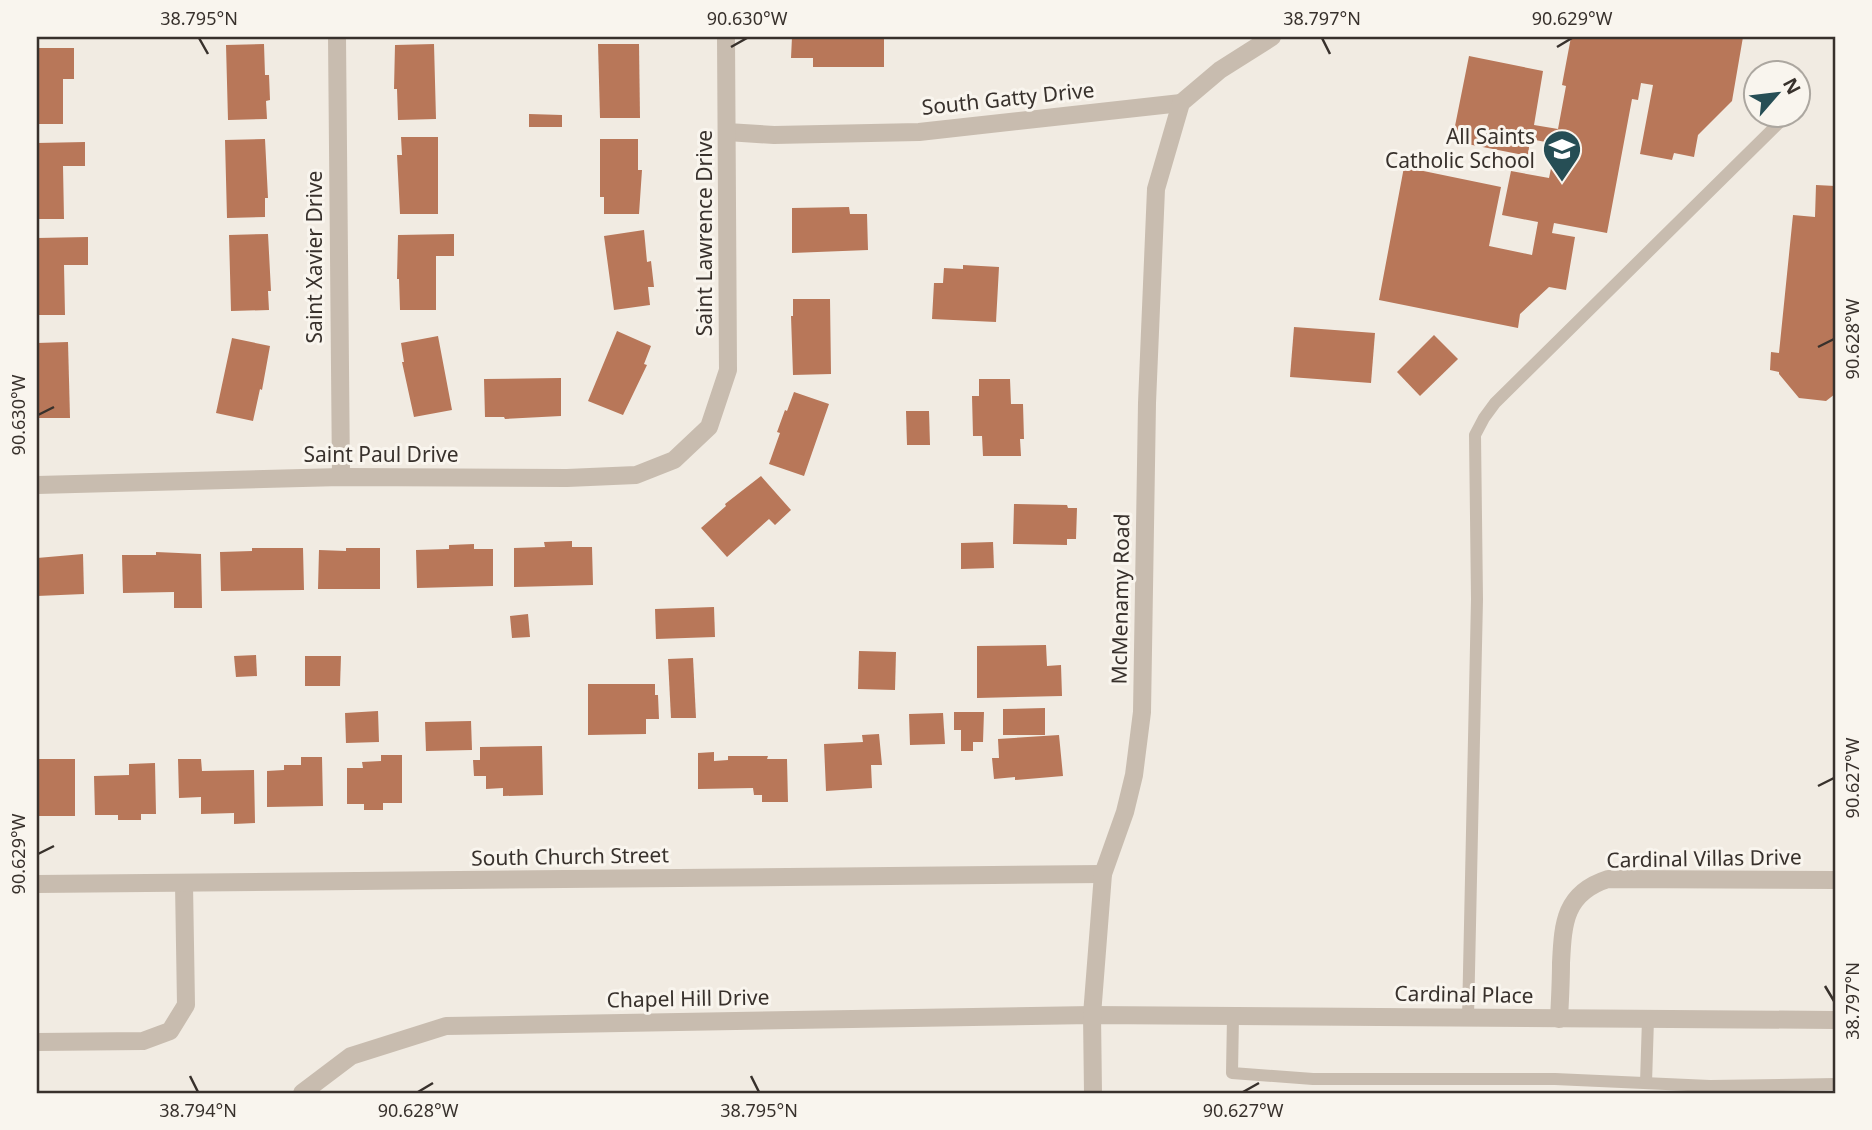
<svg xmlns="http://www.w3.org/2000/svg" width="1872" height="1130" font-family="'Noto Sans',sans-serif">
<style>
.building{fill:#b87759}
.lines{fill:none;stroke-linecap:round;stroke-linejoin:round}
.service{stroke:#c8bcaf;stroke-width:12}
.minor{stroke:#c8bcaf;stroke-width:18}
.tertiary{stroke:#c8bcaf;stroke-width:18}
.ticks{fill:none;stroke:#38312c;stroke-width:2.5}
.labels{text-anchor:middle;stroke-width:6;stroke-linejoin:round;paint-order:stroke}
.street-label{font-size:21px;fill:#38312c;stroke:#f9f5ee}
.poi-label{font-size:21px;fill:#38312c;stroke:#f9f5ee;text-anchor:end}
.neatline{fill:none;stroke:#38312c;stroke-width:2.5}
.ticks-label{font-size:18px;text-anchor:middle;fill:#38312c}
</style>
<rect width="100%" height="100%" fill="#f1ebe2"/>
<g class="building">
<path d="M792,37h92v30h-71v-9h-22z"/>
<path d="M1571,37h172l-11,64 -34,34 -4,22 -20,-4 -2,7 -32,-6 13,-69 -12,-2 -3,17 -6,-1 -25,134 -53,-10 -2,10 23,4 -9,53 -17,-3 -29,27 -2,14 -139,-28 25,-133 97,20 -12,59 43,9 6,-33 -36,-7 9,-44 38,7 7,-34 -26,-5 -2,17 -76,-15 17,-85 74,15 -9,54 24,4 8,-43 -4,-1z"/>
<path d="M264,44l1,31h4l1,25 -4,1 1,18 -39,1 -2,-75z"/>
<path d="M434,44l2,75 -38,1 -1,-31h-3l1,-44z"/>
<path d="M598,44h41l1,74h-40z"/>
<path d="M37,48h37v31h-11v45h-26z"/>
<path d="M529,114l33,1v12h-33z"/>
<path d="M401,137h37v77h-38l-3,-59h5z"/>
<path d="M265,139l3,59h-3v19l-38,1 -2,-78z"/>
<path d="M600,139h38v31h4l-3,44h-35v-17h-4z"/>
<path d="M85,142v24h-22l1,53h-27v-76z"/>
<path d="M1816,185l19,1v208l-9,7 -27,-3 -20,-24v-2l-9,-2 1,-18 8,1 14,-138 22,2z"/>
<path d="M849,207l1,7h17l1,36 -76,3v-45z"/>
<path d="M644,230l3,32 4,-1 3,26h-6l2,18 -36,5 -10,-74z"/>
<path d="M268,234l3,57h-3l1,19 -38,1 -2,-76z"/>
<path d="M454,234v22h-18v54h-36l-1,-31h-2l1,-44z"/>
<path d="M88,237v28h-24l1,50h-28v-77z"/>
<path d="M963,265l36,2 -3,55 -64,-3 2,-36h9l1,-15 19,1z"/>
<path d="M793,299h37l1,75 -38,1 -2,-59h2z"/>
<path d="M1294,327l81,6 -4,50 -81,-6z"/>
<path d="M617,331l34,15 -7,18 3,1 -24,50 -35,-14z"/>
<path d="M1434,335l24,24 -38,37 -23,-24z"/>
<path d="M438,336l14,74 -38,7 -12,-55h2l-3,-19z"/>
<path d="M232,338l38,8 -8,44 -2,-1 -7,32 -37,-8z"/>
<path d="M68,342l2,76h-33v-75z"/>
<path d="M561,378v38l-56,3 -1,-2h-19l-1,-38z"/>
<path d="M979,379h31l1,25h12l1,35h-4l1,17h-38l-1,-20h-9l-1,-40h7z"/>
<path d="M794,392l35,12 -25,72 -35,-12 11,-31 -3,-1 8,-22 2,1z"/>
<path d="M906,411h23l1,34h-23z"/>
<path d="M761,476l30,34 -16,15 -6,-6 -42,38 -26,-29 25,-22 -1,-2z"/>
<path d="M1014,504l53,1 1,3h9l-1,31h-9v6l-54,-1z"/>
<path d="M572,541v6h20l1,38 -79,2v-39l31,-1 -1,-5z"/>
<path d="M993,542l1,26 -33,1v-26z"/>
<path d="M474,544v5h19v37l-76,2 -1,-38 33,-1v-4z"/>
<path d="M252,548h51l1,42 -83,1 -1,-39 32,-1z"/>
<path d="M346,548h34v41h-62l1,-39 27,1z"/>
<path d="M156,552l45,2 1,54h-28v-16l-51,1 -1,-38h34z"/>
<path d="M83,554l1,40 -47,2v-38z"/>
<path d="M714,607l1,30 -59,2 -1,-30z"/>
<path d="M528,614l2,23 -18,1 -2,-22z"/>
<path d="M1046,645l1,21 14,-1 1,31 -85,2v-52z"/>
<path d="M859,651l37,1 -1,38 -37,-1z"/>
<path d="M256,655l1,21 -21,1 -2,-21z"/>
<path d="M305,656h36l-1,30h-35z"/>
<path d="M693,658l3,60h-25l-3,-59z"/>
<path d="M588,684h67v11h3l1,24h-13v15l-58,1z"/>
<path d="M1045,708v27h-42v-26z"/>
<path d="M378,711l1,31 -33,1 -1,-30z"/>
<path d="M954,712h30l-1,30h-10v9h-12v-21h-7z"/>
<path d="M943,713l2,31 -35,1 -1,-31z"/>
<path d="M471,721l1,29 -46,1 -1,-29z"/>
<path d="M879,734l3,31h-11l1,23 -46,3 -2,-47 39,-2 -1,-7z"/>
<path d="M1059,735l4,41 -48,4v-3l-21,2 -2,-21h7l-1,-19z"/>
<path d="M542,746l1,49 -40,1v-8l-17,1v-13h-12l-1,-16h7v-13z"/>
<path d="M714,752v9l14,-1v-4h40l-1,3h20l1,43h-26v-7h-8l-1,-7 -55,1v-36z"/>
<path d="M381,755h21v48h-19v7h-19v-6h-17v-36h16l-1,-6 19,-1z"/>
<path d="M301,757h21l1,49 -56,1v-36l17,-1v-5h17z"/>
<rect x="37" y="759" width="38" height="57"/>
<path d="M178,759h23l1,12 52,-1 1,53 -21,1v-11l-33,1v-17l-22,1z"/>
<path d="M155,763l1,51h-15v6h-23v-5h-23l-1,-39 35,-1v-11z"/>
</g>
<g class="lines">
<g class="service">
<path d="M1798,103l5,-5"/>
<path d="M1233,1016l-1,57 81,6h242l155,7 125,-2"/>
<path d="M1468,1018l9,-419 -2,-164 9,-17 11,-15 291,-287"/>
<path d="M1646,1083l2,-64"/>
</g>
<g class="minor">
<path d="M337,37l4,440"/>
<path d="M727,132l47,3 145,-3 262,-29"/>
<path d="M37,485l304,-8 226,1 69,-3 38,-15 35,-33 19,-57 -2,-333"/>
<path d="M1559,1019c1,-19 2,-37 2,-56 2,-39 3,-70 47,-84l227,1"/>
<path d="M37,1042l106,-1 27,-10 16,-26 -2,-121"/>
<path d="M302,1093l49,-37 95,-30 646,-11 743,5"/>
</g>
<g class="tertiary">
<path d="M37,884l1066,-10"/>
<path d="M1093,1093l-1,-78 11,-141 22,-62 9,-37 8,-63 5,-309 9,-214 25,-86 39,-33 52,-33"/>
</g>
</g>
<path class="ticks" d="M199,38l9,16M1322,38l8,16M731,47l16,-9M1557,47l15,-9M1818,347l16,-8M38,415l16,-8M1818,786l16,-8M38,854l16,-8M1825,986l9,15M190,1076l8,16M751,1076l8,16M418,1092l15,-9M1243,1092l16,-9"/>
<defs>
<g id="school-pin" transform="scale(2.0125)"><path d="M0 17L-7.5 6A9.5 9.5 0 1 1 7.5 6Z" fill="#264e55" stroke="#f9f5ee"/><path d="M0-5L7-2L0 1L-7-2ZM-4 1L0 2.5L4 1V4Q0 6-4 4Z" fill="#fff"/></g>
</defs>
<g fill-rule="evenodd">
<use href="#school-pin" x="1562" y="149"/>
</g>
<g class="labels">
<g class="street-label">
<text transform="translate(1008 99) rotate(-6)" y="7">South Gatty Drive</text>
<text transform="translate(705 233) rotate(-90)" y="7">Saint Lawrence Drive</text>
<text transform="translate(315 257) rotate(-90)" y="7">Saint Xavier Drive</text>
<text x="381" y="462">Saint Paul Drive</text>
<text transform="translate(1121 599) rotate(-89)" y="7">McMenamy Road</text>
<text transform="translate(570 857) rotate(-1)" y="7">South Church Street</text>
<text transform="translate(1704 859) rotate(-1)" y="7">Cardinal Villas Drive</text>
<text transform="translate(1464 995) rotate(1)" y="7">Cardinal Place</text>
<text transform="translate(688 999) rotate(-1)" y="7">Chapel Hill Drive</text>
</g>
<g class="poi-label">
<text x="1535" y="144">All Saints<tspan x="1535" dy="24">Catholic School</tspan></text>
</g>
</g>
<rect width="1872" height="1130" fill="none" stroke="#f9f5ee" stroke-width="77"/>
<g transform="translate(1777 94) rotate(62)"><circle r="33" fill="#f9f5ee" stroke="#aca7a0" stroke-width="2"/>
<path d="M0-5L12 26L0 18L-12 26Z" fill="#264e55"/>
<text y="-10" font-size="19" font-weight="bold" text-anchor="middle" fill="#38312c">N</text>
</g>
<rect x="38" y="38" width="1796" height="1054" class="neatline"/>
<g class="ticks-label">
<text x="199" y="25">38.795°N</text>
<text x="747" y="25">90.630°W</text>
<text x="1322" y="25">38.797°N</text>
<text x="1572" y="25">90.629°W</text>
<text transform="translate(1853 339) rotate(-90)" y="6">90.628°W</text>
<text transform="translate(19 415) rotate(-90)" y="6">90.630°W</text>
<text transform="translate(1853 778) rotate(-90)" y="6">90.627°W</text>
<text transform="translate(19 854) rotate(-90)" y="6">90.629°W</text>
<text transform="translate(1853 1001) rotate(-90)" y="6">38.797°N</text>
<text x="198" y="1117">38.794°N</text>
<text x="418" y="1117">90.628°W</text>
<text x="759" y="1117">38.795°N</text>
<text x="1243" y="1117">90.627°W</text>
</g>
</svg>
